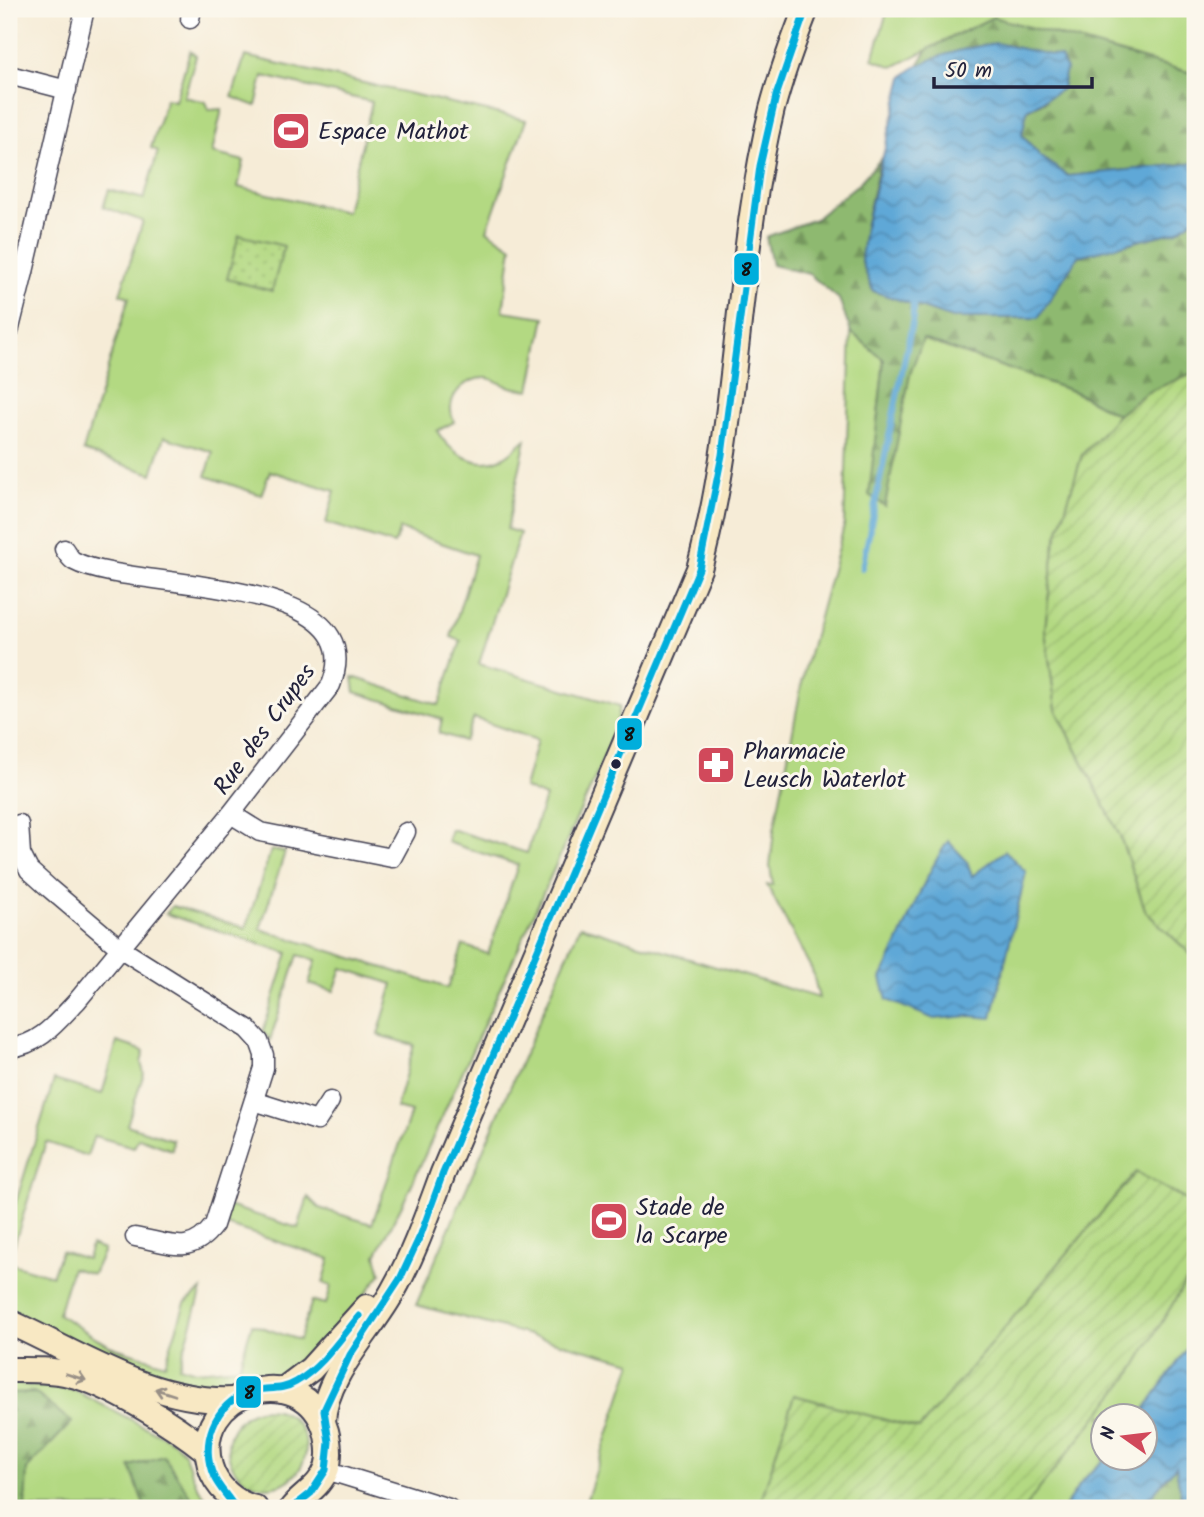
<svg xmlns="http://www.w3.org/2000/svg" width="1204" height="1517" font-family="Kalam,sans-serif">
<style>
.grass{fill:#b3d982;stroke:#6a7e5e;stroke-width:2}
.forest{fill:url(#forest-firs);stroke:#586e56;stroke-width:2}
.park{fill:url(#park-dots);stroke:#6a7e5e;stroke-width:2}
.garden{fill:url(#garden-furrows);stroke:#6a7e5e;stroke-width:2}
.water{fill:url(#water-waves);stroke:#406589;stroke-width:2}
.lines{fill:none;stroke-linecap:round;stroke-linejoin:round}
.stream{stroke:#5fa8d7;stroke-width:6}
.minor-casing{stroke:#424052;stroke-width:21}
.secondary-casing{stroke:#424052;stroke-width:28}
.minor{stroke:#fff;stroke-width:18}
.secondary{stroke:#f8e8c3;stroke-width:24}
.bus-1-casing{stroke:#fbf7ec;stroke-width:12}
.bus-1{stroke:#00aedc;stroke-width:7}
.oneway{stroke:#988f86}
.bus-dot{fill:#22223b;stroke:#fbf7ec;stroke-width:2.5}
.labels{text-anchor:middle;stroke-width:6;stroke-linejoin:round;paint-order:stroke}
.poi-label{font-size:24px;fill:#22223b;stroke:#fbf7ec;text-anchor:start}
.street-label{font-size:24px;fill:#22223b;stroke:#fbf7ec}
.line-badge{stroke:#fbf7ec;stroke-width:2.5}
.pale-badge-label{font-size:19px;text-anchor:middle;font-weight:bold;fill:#111}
</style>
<defs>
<pattern id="forest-firs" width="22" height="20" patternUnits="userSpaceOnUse" patternTransform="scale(1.75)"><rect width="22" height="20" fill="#8eb970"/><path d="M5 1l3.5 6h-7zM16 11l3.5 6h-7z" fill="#74965d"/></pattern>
<pattern id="park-dots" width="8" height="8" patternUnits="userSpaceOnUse" patternTransform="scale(1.75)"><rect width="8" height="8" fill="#b3d982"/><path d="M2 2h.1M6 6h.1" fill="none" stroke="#9aba71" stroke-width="1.8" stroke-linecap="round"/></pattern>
<pattern id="garden-furrows" width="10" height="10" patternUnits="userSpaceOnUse" patternTransform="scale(1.75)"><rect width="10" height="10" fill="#b3d982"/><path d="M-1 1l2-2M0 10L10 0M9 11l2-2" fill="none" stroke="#9aba71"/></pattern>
<pattern id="water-waves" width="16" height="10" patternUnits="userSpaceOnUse" patternTransform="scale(1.75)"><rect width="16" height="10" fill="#5fa8d7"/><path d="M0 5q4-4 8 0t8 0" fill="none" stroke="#4e88b0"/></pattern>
</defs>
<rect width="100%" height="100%" fill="#fbf7ec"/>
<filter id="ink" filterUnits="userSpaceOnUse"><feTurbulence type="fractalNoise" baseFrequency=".0143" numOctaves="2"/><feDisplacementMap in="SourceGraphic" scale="14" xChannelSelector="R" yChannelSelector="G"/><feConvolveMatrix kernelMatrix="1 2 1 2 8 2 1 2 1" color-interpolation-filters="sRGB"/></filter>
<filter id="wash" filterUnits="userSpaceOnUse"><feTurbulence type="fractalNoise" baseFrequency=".00686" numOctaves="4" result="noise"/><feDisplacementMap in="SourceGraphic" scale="28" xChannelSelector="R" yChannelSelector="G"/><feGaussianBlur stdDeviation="1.57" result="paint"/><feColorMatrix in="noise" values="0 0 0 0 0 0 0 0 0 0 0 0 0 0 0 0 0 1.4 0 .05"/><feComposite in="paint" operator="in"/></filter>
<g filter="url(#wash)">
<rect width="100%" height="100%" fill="#f6ecd7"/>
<g class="grass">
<path d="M888,9h307v65l-202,-57 -100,50 -20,-8z"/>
<path d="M190,51l6,5 -12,41 22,5 3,8 13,-1 -10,44 32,8 -6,26 108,25 26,-110 -109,-26 -7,30 -24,-9 13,-41 281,64 -39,110 25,17 -9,64 42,6 -15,73c-7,-1 -16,-1 -22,-4 -8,-2 -13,-7 -21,-8 -24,-1 -44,22 -33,44l-17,9c13,22 41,40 67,26 8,-4 15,-13 22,-18l-19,90 13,4 -41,131 141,42 -5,25 -20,47 -189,419 -30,58 5,19 -46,58 -47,43 -65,16 -50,-5 -145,-63 -19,-13v-47l43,13 9,-25 26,8 4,-14 13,5 -11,24 -21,-6 -14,46 52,32 55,18 20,-61 17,-13 -23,76 17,5 43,-4 13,-43 47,16 13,-39 14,3 5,-18 -8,-3 7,-24 -107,-35 5,-18 70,22 10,-31 11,11 53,16 39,-112 -15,-4 18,-63 -36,-10 15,-51 -51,-16 -8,23 -25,-7 7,-24 -18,-5 -28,85 -7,-9 25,-78 -122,-39 6,-8 74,22 25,-78 14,2 -25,77 188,59 15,-43 25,9 30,-89 -71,-23 4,-13 76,24 18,-56 -21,-9 13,-48 -63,-22 -10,23 -25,-8 3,-14 -87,-27 -2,-15 86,28 22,-64 -10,-4 25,-82 -76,-26 -6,15 -68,-21 9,-32 -65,-20 -9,24 -55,-19 7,-24 -49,-15 -12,37 -69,-23 46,-154 -9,-3 23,-73 -40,-14 6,-17 35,9 14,-48 -7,-3 15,-49 9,2z"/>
<path d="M851,332l33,28 -7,64 7,81 26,-131 12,-35 153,53 43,23 -36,40 -28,92 -9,83 11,79 64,127 26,76 49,46v247l-60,-32 -216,257 -125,-34 -35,112h-175l48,-146 -216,-57 164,-379 239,72 -7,-28 -45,-85h6l-3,-18 4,-37 30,-158 40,-146z"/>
<path d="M117,1042l27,9 -3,12 3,10 -17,52 46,15 -1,10 -33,-12 -5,9 -40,-11 -7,20 -41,-14 -37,119v-37l45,-144 48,14z"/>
<path d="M1195,1262v75l-3,5 -51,73 -39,1v42h4l-23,22 -19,28h-40l109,-137z"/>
<path d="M9,1383l65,7 100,52 10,11 13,33 16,22h-204z"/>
</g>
<g class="forest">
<path d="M993,17l202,57v89l-127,13 -27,-19 -19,-22 5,-25 19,-9 -129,-34 11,-18z"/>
<path d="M880,160l-15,67 -4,33 12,31 79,27h85l41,-62 99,-25 18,-13v154l-49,21 -28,22 -43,-23 -152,-53 -13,35 -25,132 -16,-11 15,-135 -33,-28 -12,-33 -30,-25 -37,-9 -6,-28 49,-18 43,-35z"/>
<path d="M34,1392l38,30 -45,47 -2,39h-16v-115z"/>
<path d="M164,1456l34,52h-53l-15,-42z"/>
<path d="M1176,1465l7,43h-42z"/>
</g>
<path class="park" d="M239,235l45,11 -12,45 -45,-12z"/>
<g class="garden">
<path d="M1195,372v586l-49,-46 -26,-76 -64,-127 -11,-79 9,-83 28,-92 36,-40 28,-22z"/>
<path d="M1136,1172l59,33v57l-7,16 -55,93 -109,137h-265l35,-113 125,34z"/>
<circle cx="267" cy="1448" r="39"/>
</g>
<g class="water">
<path d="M996,43l65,14 5,12 -4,20 -35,21 -5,25 19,22 27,19 127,-13v55l-18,13 -99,25 -40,62h-86l-79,-27 -12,-31 4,-33 38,-150c17,-19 67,-30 93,-34z"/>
<path d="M948,841l19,20 5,15 33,-25 21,21 -34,146 -22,-2 -36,3 -47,-19 -6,-22c24,-45 38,-94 67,-137z"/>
<path d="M1195,1337v171h-12l-7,-42 -35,42h-77l19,-28 23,-22h38v-42l-3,-1z"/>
</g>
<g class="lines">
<path class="stream" d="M862,568l51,-250v-20"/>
</g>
</g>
<g filter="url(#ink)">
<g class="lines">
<g class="minor-casing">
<g id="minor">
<path d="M190,19l2,-10"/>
<path d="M9,75l58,15"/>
<path d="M9,269l15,3 -15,60"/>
<path d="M24,272l61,-263"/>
<path d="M231,814l29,18 132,26 14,-26"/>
<path d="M19,824l2,30 8,16 20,18 72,61 127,80 11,12 5,14v13l-50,157c-24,32 -44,18 -79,12"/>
<path d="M9,1048c31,-3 48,-26 68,-47l154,-187 100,-129c45,-113 -201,-93 -257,-124 -4,-2 -7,-8 -10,-12"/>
<path d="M254,1101l63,20 13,-20"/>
<path d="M326,1470l123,38"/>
</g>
</g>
<g class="secondary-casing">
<g id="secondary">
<path d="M9,1322c71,32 143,81 223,78"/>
<path d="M9,1370c20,0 40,-1 60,4 40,9 106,51 138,77"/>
<path d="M283,1390l28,-21 56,-62"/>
<path d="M323,1422c1,-46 49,-92 70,-131 21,-37 35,-78 50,-118l256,-604c41,-150 36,-308 73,-460 9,-34 21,-67 34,-100"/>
<path d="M255,1508c-21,-5 -39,-21 -45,-42 -21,-76 94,-110 116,-35 3,12 5,24 1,37 -7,19 -23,26 -35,40"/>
</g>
</g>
<use href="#minor" class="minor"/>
<use href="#secondary" class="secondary"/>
<g class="bus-1-casing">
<g id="bus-1">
<path d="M235,1508c-6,-11 -16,-20 -21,-31 -15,-32 0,-74 35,-85 16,-6 31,0 47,-10 26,-15 44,-43 63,-66"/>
<path d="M292,1508l19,-15 15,-23 3,-28 -5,-32 26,-55 50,-76 21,-45 22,-61 256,-604 23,-114 38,-289 16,-70 30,-87"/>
</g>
</g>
<use href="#bus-1" class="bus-1"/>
</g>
<defs><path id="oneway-shaft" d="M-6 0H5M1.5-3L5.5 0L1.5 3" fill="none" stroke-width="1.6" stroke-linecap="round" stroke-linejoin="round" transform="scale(1.75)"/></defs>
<g class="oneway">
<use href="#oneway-shaft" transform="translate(76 1377) rotate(18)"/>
<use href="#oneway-shaft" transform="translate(165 1392) rotate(-162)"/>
</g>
</g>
<defs>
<g id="stadium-square" transform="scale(2.0125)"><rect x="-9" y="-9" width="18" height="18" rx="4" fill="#d1495b" stroke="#fbf7ec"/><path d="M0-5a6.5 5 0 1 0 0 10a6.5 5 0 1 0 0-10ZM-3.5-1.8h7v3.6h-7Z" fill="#fff"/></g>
<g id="pharmacy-square" transform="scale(2.0125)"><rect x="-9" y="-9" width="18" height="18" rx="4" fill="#d1495b" stroke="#fbf7ec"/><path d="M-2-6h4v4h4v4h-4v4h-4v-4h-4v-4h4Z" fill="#fff"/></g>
</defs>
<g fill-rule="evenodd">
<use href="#stadium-square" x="291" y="131"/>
<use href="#pharmacy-square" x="716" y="765"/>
<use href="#stadium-square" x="609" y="1221"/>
</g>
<circle class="bus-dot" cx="616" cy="764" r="6"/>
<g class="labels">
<g class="poi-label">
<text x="318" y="139">Espace Mathot</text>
<text x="743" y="759">Pharmacie<tspan x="743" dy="28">Leusch Waterlot</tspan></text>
<text x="636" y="1215">Stade de<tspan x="636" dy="28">la Scarpe</tspan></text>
</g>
<g class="street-label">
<text transform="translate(264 729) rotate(-54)" y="8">Rue des Crupes</text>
</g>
</g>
<g class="line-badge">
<rect x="733" y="252" width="27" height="34" rx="7" fill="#00aedc"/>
<rect x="616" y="717" width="27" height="34" rx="7" fill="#00aedc"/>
<rect x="235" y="1375" width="27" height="34" rx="7" fill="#00aedc"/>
</g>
<g class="pale-badge-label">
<text x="746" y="276">8</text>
<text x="629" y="741">8</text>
<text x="249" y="1399">8</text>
</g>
<rect width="1204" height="1517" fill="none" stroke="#fbf7ec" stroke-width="35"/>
<g transform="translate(1124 1437) rotate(284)"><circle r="33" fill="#fbf7ec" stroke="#a4a2a5" stroke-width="2"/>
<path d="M0-5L12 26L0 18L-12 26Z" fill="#d1495b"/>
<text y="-10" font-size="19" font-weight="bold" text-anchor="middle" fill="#22223b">N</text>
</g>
<path d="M934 77v10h158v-10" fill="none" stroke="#22223b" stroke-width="3.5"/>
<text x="945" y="77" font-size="21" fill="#22223b" stroke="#fbf7ec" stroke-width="5" paint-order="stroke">50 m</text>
</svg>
